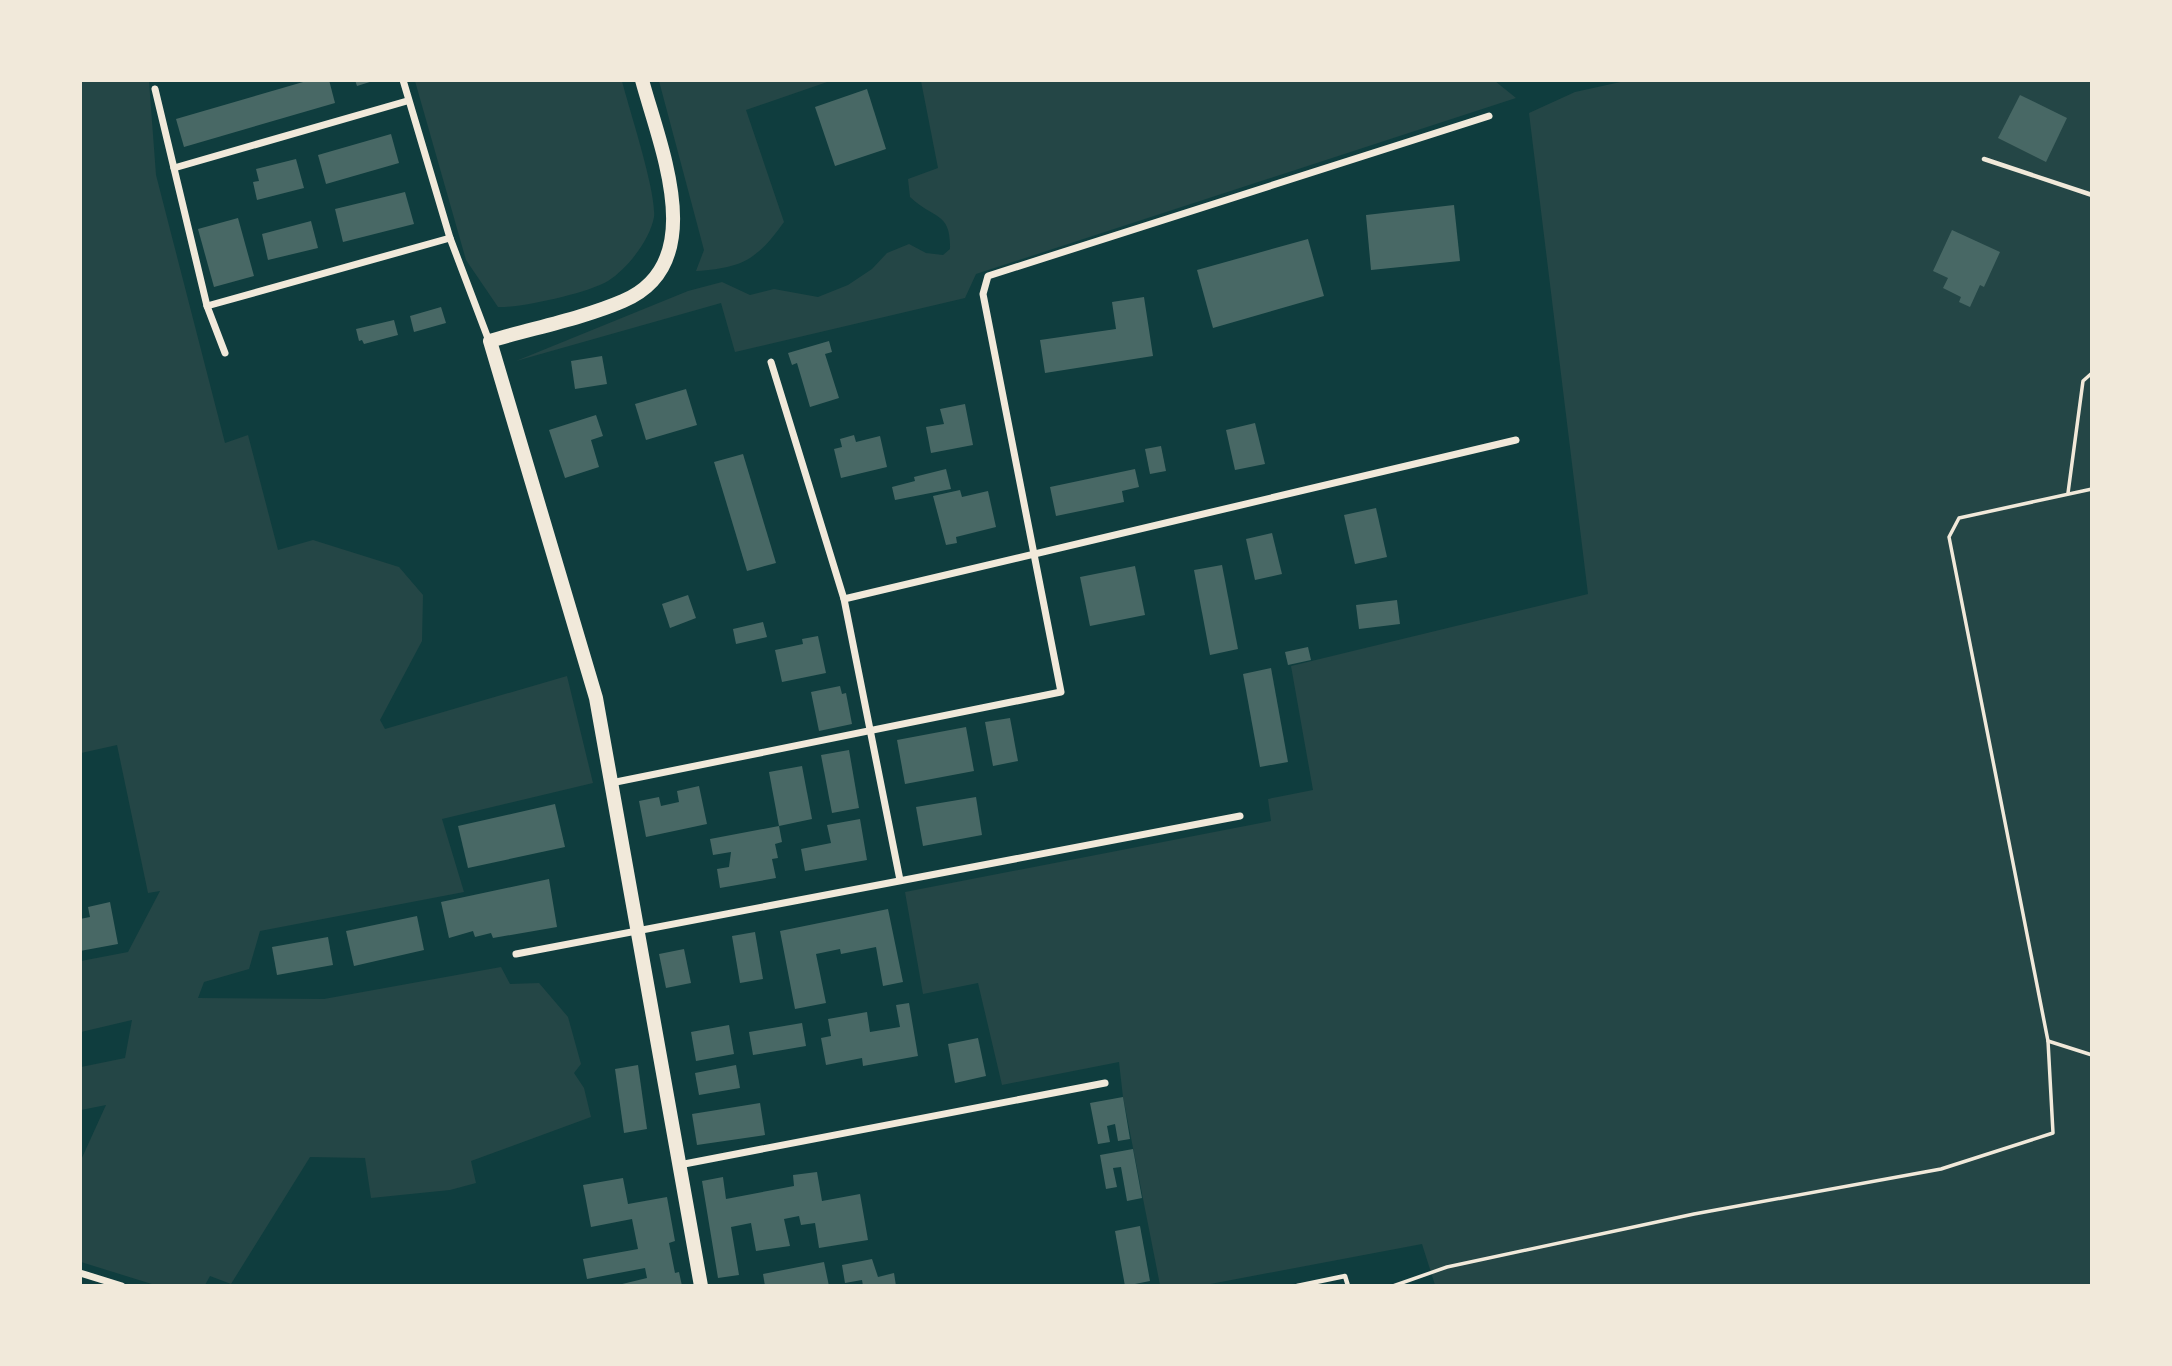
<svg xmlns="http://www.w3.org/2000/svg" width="2172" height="1366" font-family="'PT Serif',serif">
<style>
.green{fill:#244646}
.building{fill:#486865}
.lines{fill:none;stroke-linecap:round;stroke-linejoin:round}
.path{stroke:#f1e9da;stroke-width:3.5}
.service{stroke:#f1e9da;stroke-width:4.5}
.minor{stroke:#f1e9da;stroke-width:7}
.secondary{stroke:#f1e9da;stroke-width:14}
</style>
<rect width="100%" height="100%" fill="#0f3d3e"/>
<g class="green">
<path d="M81,80l68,1 7,94 69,268 23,-8 30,115 35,-10 86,27 24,28 -1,46 -42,79 5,9 182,-53 26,107 -151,36 22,73 -204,39 -11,38 -45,13 -6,16 126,1 177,-32 9,17 29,-1 29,34 13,47 -7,9 10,15 7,29 -120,44 5,22 -26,7 -79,8 -6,-40 -55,-1 -79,127 -21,-8 -5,9h-50l-74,-23v-102l25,-55 -25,5v-43l44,-9 7,-38 -51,12v-71l47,-9 32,-61 -12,2 -31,-148 -36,8z"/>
<path d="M415,81h207c7,28 35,112 32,136 -4,23 -27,52 -46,64 -20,12 -87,27 -110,26l-32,-47z"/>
<path d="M659,81h171l-84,29 38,112c-27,38 -42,46 -88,49l8,-21z"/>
<path d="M1495,81l21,17 -540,176 -11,24 -230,54 -14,-49 -205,58 172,-70 34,-9 28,13 24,-6 44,8 30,-12 24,-16 15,-16 22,-9 17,9 17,2 7,-6c1,-38 -16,-29 -40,-52l-2,-18 30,-11 -17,-87z"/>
<path d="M1625,81h466v1204h-656l-13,-41 -217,41h-45l-37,-188 -4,-35 -117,23 -24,-102 -55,11 -18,-102 366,-71 -3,-22 45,-9 -22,-124 297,-72 -59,-481 46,-21z"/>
</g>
<g class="building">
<path d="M310,80h19l6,23 -151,44 -8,-28z"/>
<path d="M355,80h18v1l-16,5z"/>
<path d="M867,89l19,60 -51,17 -20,-59z"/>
<path d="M2020,95l47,23 -21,44 -48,-24z"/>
<path d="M391,134l8,29 -73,21 -8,-29z"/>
<path d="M296,159l8,29 -47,12 -4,-18 6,-1 -3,-12z"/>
<path d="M405,192l9,32 -71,18 -8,-33z"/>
<path d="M1454,205l6,56 -89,9 -5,-55z"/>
<path d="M238,218l16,58 -40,11 -16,-58z"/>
<path d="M311,221l7,27 -50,12 -6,-26z"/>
<path d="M1952,230l48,22 -16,35 -4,-2 -10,22 -11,-5 2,-5 -18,-9 5,-10 -15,-7z"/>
<path d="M1308,239l16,57 -111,32 -16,-58z"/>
<path d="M1144,297l9,59 -108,17 -5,-33 76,-11 -4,-27z"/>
<path d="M441,307l5,16 -32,9 -4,-16z"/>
<path d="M394,320l4,15 -34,9 -2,-4 -3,1 -3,-12z"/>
<path d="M829,341l3,11 -7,2 14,44 -29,9 -13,-44 -5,2 -4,-12z"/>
<path d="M602,356l5,28 -32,5 -4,-28z"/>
<path d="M686,389l11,36 -51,15 -11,-36z"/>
<path d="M965,404l8,41 -42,8 -5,-26 18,-3 -4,-15z"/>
<path d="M596,415l7,21 -12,4 8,27 -34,11 -16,-48z"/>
<path d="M1255,423l10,41 -30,6 -9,-40z"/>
<path d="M854,435l2,7 24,-6 7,31 -46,11 -7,-29 8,-2 -2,-8z"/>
<path d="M1161,446l5,25 -16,3 -5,-25z"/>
<path d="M743,454l33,109 -29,8 -33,-109z"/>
<path d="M946,469l5,20 -56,11 -3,-13 23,-6 -1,-4z"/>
<path d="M1135,469l4,18 -17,4 2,11 -68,14 -6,-29z"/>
<path d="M960,490l2,7 26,-6 8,36 -40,10 1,6 -11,2 -13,-49z"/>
<path d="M1376,508l11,49 -32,7 -11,-49z"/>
<path d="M1272,533l10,41 -27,6 -9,-41z"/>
<path d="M1222,565l16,84 -28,6 -16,-85z"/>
<path d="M1135,566l10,49 -55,11 -10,-49z"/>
<path d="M688,595l8,23 -26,10 -8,-24z"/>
<path d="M1397,600l3,24 -41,5 -3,-24z"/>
<path d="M763,622l4,15 -31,7 -3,-15z"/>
<path d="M818,636l8,37 -44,9 -7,-32 28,-6 -1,-5z"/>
<path d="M1308,647l3,13 -23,5 -3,-13z"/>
<path d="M1271,668l17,94 -28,5 -17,-93z"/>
<path d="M840,686l2,8 4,-1 6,31 -33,7 -8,-39z"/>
<path d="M1010,718l8,43 -25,5 -8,-44z"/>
<path d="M966,727l8,44 -69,13 -8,-44z"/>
<path d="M849,750l10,58 -27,5 -11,-58z"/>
<path d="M802,766l10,53 -33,7 -10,-54z"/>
<path d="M699,786l8,38 -61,13 -7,-36 20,-4 2,9 18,-4 -2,-11z"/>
<path d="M976,797l6,38 -59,11 -7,-39z"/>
<path d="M555,804l10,43 -97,21 -10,-42z"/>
<path d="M860,819l7,41 -62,11 -4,-22 30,-6 -4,-18z"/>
<path d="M779,826l3,16 -7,2 3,14 -6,1 4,19 -56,10 -3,-19 12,-2 2,-15 -18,3 -3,-16z"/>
<path d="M549,879l8,48 -64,11 -2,-5 -16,4 -2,-6 -24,7 -8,-36z"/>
<path d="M110,902l8,42 -38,7v-32l10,-2 -2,-10z"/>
<path d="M888,909l15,73 -20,4 -7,-39 -35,7 -1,-5 -24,5 10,49 -31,6 -15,-78z"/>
<path d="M417,916l7,34 -70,16 -8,-35z"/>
<path d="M755,932l8,47 -23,4 -8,-47z"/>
<path d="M328,937l5,28 -56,10 -5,-28z"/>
<path d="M684,949l7,34 -25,5 -7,-34z"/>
<path d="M909,1003l9,53 -55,10 -1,-8 -36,7 -5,-27 10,-2 -3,-17 39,-7 3,20 30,-5 -4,-22z"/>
<path d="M802,1023l4,23 -53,9 -4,-23z"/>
<path d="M729,1025l5,29 -38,7 -5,-29z"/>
<path d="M978,1038l8,38 -31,7 -7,-39z"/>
<path d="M638,1065l9,64 -23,4 -9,-64z"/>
<path d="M736,1065l4,23 -41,7 -4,-22z"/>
<path d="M1123,1097l7,42 -12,2 -3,-17 -8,2 3,16 -12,2 -8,-41z"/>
<path d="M760,1103l5,32 -68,10 -5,-31z"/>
<path d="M1133,1149l9,49 -15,3 -6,-34 -8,1 4,19 -11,2 -6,-34z"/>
<path d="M817,1172l5,29 38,-7 8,46 -49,8 -4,-25 -14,2 -2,-9 -15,3 6,27 -34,5 -5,-28 -20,4 8,48 -21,3 -16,-97 21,-4 3,22 68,-13 -1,-11z"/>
<path d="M623,1178l5,26 39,-7 8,44 -6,2 6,30 4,-1 3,14h-68l33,-8 -2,-10 -58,11 -4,-20 55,-10 -6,-30 -41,8 -8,-42z"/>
<path d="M1140,1226l10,55 -25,5 -10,-55z"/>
<path d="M872,1259l6,18 16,-4 2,13h-33l-1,-6 -17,3 -3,-18z"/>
<path d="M824,1262l5,24h-64l-2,-12z"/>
</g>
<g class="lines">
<g class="path">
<path d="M2068,493l15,-112 9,-8"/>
<path d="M2048,1041l44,14"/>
<path d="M1393,1286l54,-19 247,-53 247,-45 112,-36 -5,-92 -99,-504 10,-19 133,-29"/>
</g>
<g class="service">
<path d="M1984,159l108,36"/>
<path d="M1297,1286l48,-10 3,10"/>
</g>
<g class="minor">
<path d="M403,80l47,158 39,103"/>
<path d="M155,89l52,217 18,47"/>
<path d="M174,168l233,-67"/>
<path d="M207,306l243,-68"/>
<path d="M771,362l73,237 56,281"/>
<path d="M844,599l672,-159"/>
<path d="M611,783l450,-91 -78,-398 5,-18 501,-160"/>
<path d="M516,954l724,-138"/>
<path d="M679,1165l426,-82"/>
<path d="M80,1273l42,13"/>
</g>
<path class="secondary" d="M642,80c18,67 69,184 -19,221 -42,18 -90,27 -133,40l106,357 105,588"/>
</g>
<rect width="2172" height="1366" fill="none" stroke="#f1e9da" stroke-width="164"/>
</svg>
